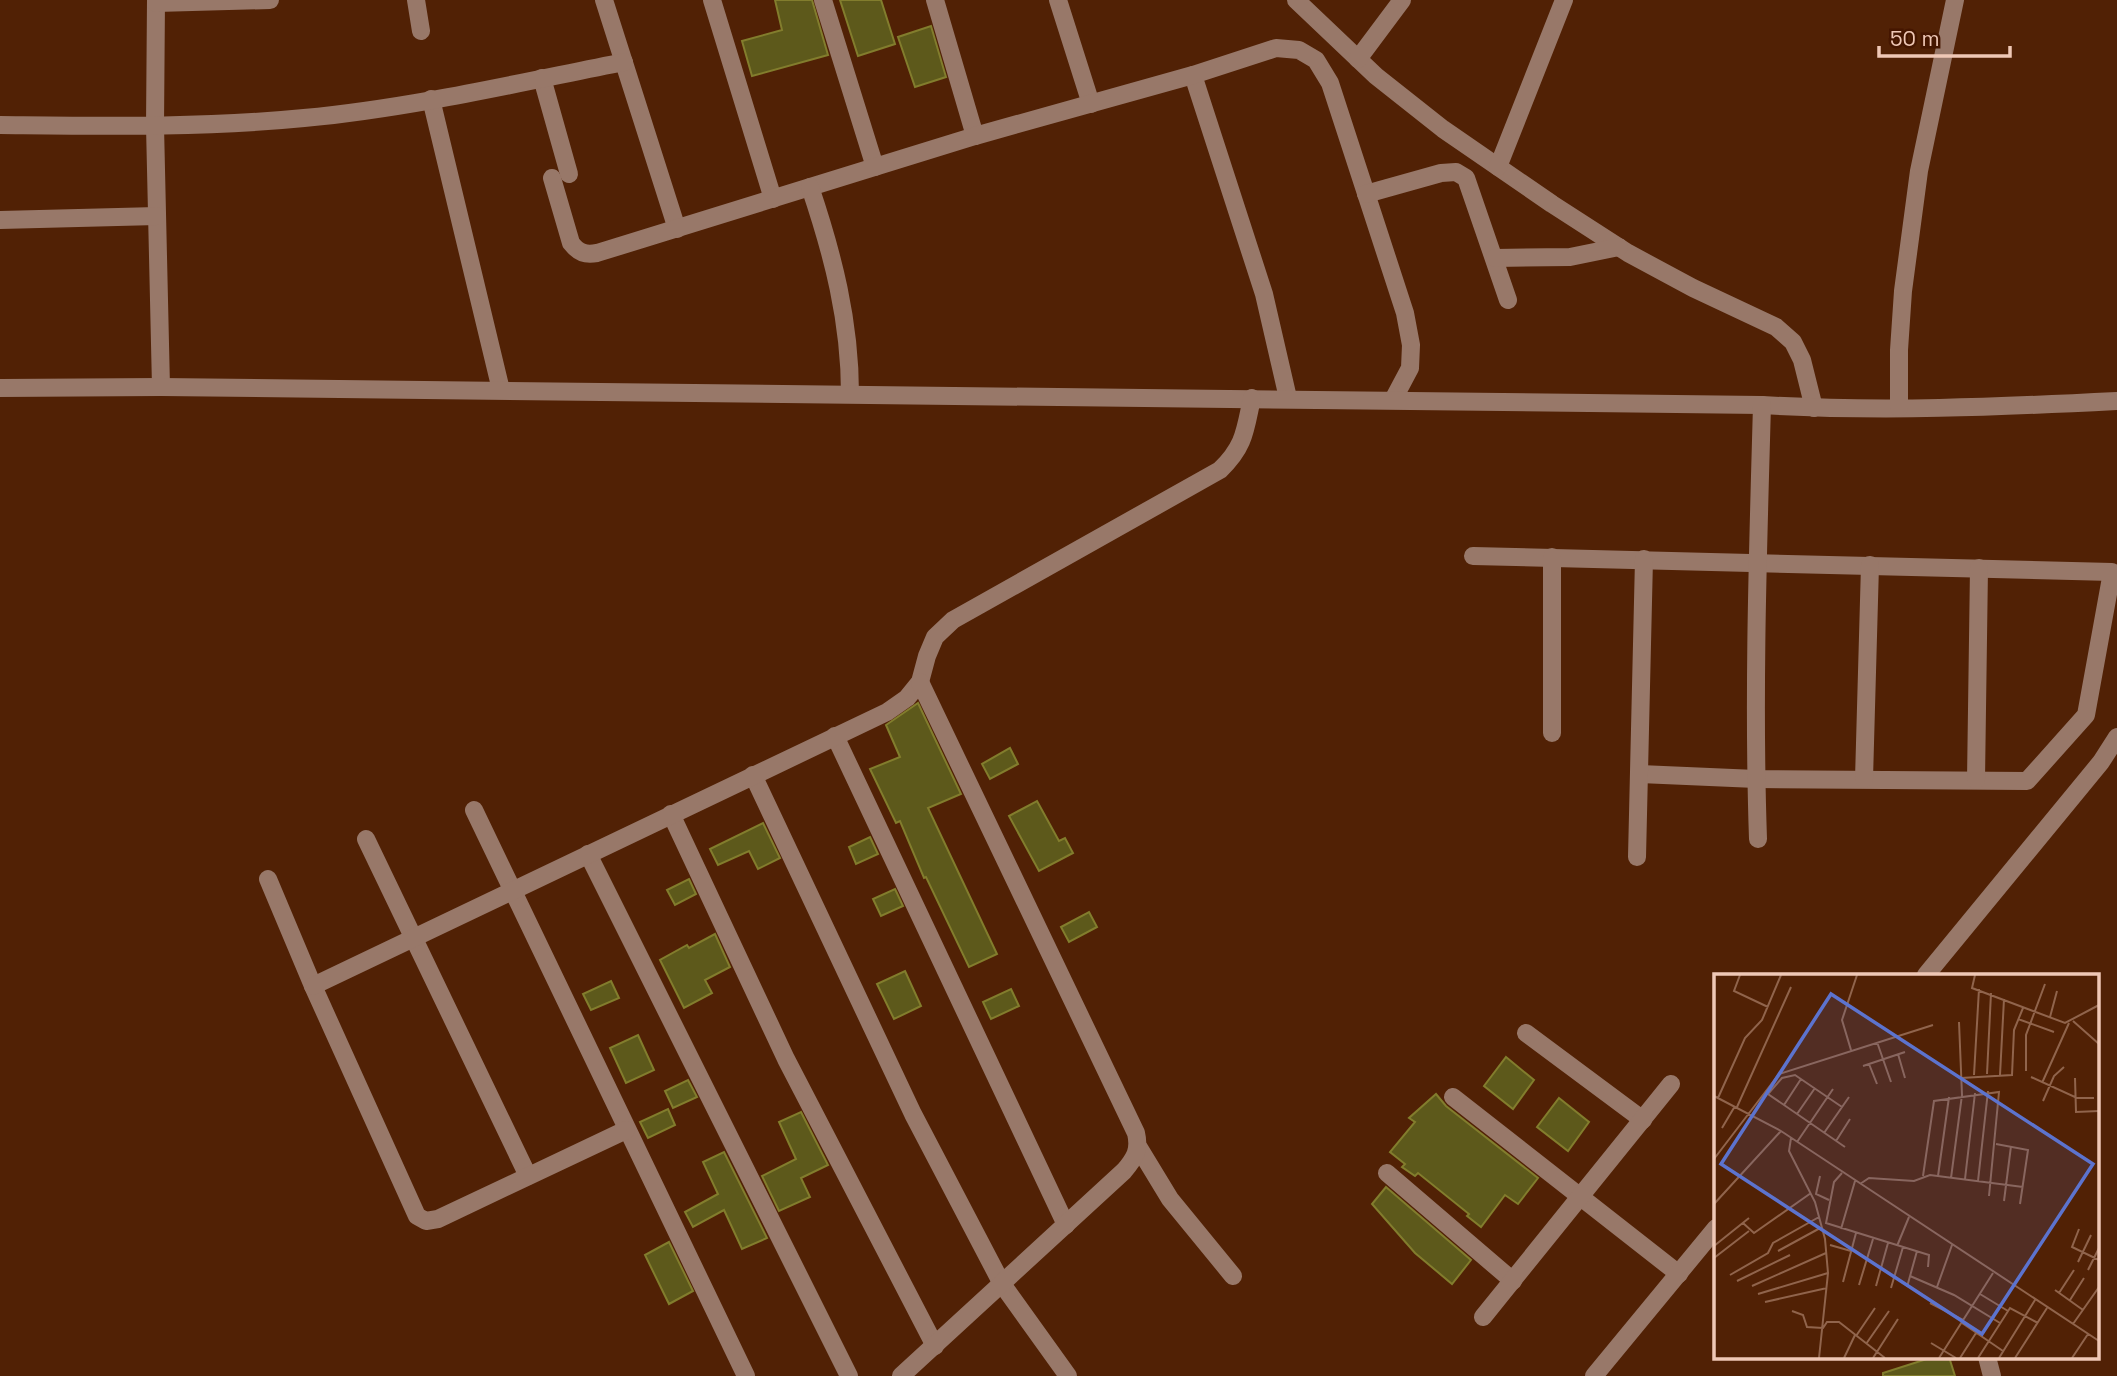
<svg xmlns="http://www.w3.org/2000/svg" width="2117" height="1376" font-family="'Space Grotesk',sans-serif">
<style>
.building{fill:#5d591b;stroke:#827d2d;stroke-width:2}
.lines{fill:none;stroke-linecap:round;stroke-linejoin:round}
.minor{stroke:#987869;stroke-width:18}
.inset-road{fill:none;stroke:#90644c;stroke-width:2}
.view{fill:#5c73ce;fill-opacity:0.15;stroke:#5c73ce;stroke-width:3.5}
.inset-edge{fill:none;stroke:#efc8b6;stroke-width:3.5}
</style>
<rect width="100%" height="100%" fill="#512105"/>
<g class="building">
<path d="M775,0h37l16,55 -76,21 -10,-35 40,-11z"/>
<path d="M840,0h41l14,44 -37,12z"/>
<path d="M931,26l15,51 -31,10 -17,-50z"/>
<path d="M918,703l43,91 -33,14 69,146 -28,13 -43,-90 -2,1 -24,-57 -4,2 -26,-54 30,-12 -14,-32z"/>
<path d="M1010,748l8,16 -28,15 -8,-15z"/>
<path d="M1037,801l22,40 6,-3 8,15 -34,18 -30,-55z"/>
<path d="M763,823l17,35 -22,11 -9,-18 -31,14 -8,-16z"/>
<path d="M870,837l8,17 -22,10 -7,-17z"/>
<path d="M689,879l7,15 -21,11 -8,-15z"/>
<path d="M895,889l8,17 -22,10 -8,-17z"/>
<path d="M1089,912l8,15 -28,15 -8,-15z"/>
<path d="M715,934l15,33 -25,13 7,13 -28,15 -24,-48 27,-15 2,3z"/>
<path d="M905,971l16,35 -27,13 -17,-35z"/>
<path d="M611,981l8,17 -28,12 -8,-16z"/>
<path d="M1011,989l8,17 -28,13 -8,-17z"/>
<path d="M638,1035l16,35 -28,13 -16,-35z"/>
<path d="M1506,1057l28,23 -21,29 -29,-23z"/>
<path d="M688,1080l9,17 -24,11 -8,-17z"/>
<path d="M1436,1094l10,12 92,72 -20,26 -13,-9 -24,32 -14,-11 2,-2 -51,-41 -3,3 -13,-9 3,-3 -15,-12 25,-30 -6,-4z"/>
<path d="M1559,1098l30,24 -21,29 -31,-24z"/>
<path d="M668,1109l7,16 -27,13 -8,-16z"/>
<path d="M801,1112l27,53 -27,13 9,19 -31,14 -17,-35 34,-17 -17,-37z"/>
<path d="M724,1152l43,86 -25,11 -18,-39 -31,17 -8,-15 33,-18 -15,-32z"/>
<path d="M1386,1187l85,73 -19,24 -37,-31 -43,-49z"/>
<path d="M669,1242l24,49 -24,13 -24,-49z"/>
<path d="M1933,1357h16l6,19h-72v-3z"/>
</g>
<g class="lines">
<g class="minor">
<path d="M156,0l-1,126 6,261"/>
<path d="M416,0l5,31"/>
<path d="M604,0l73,229"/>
<path d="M712,0l61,199"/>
<path d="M823,0l52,167"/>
<path d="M935,0l40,136"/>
<path d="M1058,0l33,104"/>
<path d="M1296,0l80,76 67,53 109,75 76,49 65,35 83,39 17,15 9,18 12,48"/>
<path d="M156,3l114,-3"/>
<path d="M1358,59l44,-59"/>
<path d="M1193,75l71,219 24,104"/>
<path d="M542,78l27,96"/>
<path d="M431,99l70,291"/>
<path d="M0,125c101,1 203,3 304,-7 107,-10 214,-35 320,-56"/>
<path d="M1498,167l66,-167"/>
<path d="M552,178l19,65c8,10 14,12 26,10l378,-117 218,-61 83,-27 23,2 17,10 14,23 75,230 6,32 -1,23 -17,32"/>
<path d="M810,187c23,68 40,134 40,207"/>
<path d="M1366,194l75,-21 15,-1 10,6 42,122"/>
<path d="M0,220l157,-4"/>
<path d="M1495,258l75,-1 49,-10"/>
<path d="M0,388l161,-1 1601,18c118,7 237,2 355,-4"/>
<path d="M1899,408v-58l4,-59 16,-120 36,-171"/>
<path d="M1473,556l639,16 -26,143 -59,66 -271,-2 -116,-5"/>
<path d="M1552,557v176"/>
<path d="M835,736l231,489"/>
<path d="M753,775l160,339 89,170 66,92"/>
<path d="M1864,779l6,-214"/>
<path d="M1976,780l3,-212"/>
<path d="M474,810l272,566"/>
<path d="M671,814l115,245 149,287"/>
<path d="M366,839l162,337"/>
<path d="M1758,839c-5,-145 0,-290 4,-434"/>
<path d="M588,854l261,522"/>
<path d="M1637,857l7,-298"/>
<path d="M268,879l45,107 104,230 9,5 12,-2 188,-89"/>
<path d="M1926,975l175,-213 16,-25"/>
<path d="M313,986l574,-274 20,-14 13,-16 7,-26 8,-19 18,-17 267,-150c25,-24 25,-40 32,-72"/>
<path d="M1526,1033l117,87"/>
<path d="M1453,1097l226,177"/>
<path d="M1139,1148l31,51 63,77"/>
<path d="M1387,1173l126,108"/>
<path d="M1483,1317l188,-233"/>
<path d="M1987,1357l5,19"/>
<path d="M901,1376l223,-205c11,-13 16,-21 12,-38l-216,-451"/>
<path d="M1594,1376l122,-148"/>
</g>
</g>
<g transform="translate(1714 974)">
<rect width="385" height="385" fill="#512105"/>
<path class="inset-road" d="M26,1l-6,16 34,16M261,1l-3,13 93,35 34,-18M336,43l7,-26M304,45l36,13M359,47l26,23M163,68l14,40M137,76l-9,-30 15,-45M184,80l7,24M155,90l8,20M149,92l42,-14M312,97v-36l19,-51M273,100l4,-81M260,101l5,-86M286,101l4,-76M317,103l46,21h17M247,104l51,-3 2,-45 9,-22M361,104l1,34 23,-1M328,109l27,-60M0,122l67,35 318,210M4,124l27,-60 17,-18 19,-45M329,127l11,-25 10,-9M70,131l17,-26M23,133l54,-120M128,133l-47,-32 -13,3 -14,16 77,53M83,140l18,-26M8,154l13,-22M110,159l25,-36M77,164l-2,13 26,51 10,37 3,34 -9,85M122,167l14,-22M83,168l36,-53M282,170l32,6 -8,54M0,185l65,-85 154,-49M128,199l-8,9 -8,41 103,32 -1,12M106,202l-4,18 13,6M209,202l11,-75 65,-9 -10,104M224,202l11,-79M237,204l11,-83 -3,-73M251,205l10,-86M264,207l10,-90M146,210l9,-6 45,3 16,-6 93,12M290,227l7,-55M0,230l67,-73M29,249l11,10 57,-40M127,255l14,-48M365,255l-7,18 27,13M116,271l21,6M0,272l35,-28M183,272l12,-29M64,277l44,-24M0,284l35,-27M364,288l13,-27M374,296l11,-22M16,301l38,-22 5,-10 46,-26M196,302l44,19 46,28M23,307l53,-26M129,308l13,-49M145,311l14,-46M38,312l74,-33M162,312l12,-43M193,313l10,-36M223,313l15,-42M177,314l12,-41M341,316l28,20M345,319l15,-23M44,320l70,-21M266,320l28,17M356,326l14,-22M51,328l62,-14M216,329l33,17M78,337l11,4 4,12 16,1 4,-6h12l46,36M248,349l41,28M359,350l26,-37M142,362l19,-28M217,369l25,15M152,370l23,-33M130,384l11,-23M159,384l25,-39M225,384l54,-85M246,384l16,-25M264,384l32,-50 28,15M285,384l36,-58M301,384l32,-50M358,384l16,-24"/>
<path class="view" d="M117,20l262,170 -111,170 -261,-170z"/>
<rect width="385" height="385" class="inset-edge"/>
</g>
<path d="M1879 46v10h131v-10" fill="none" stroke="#efc8b6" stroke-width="3.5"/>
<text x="1890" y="46" font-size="21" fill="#efc8b6" stroke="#451600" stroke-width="5" paint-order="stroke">50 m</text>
</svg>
